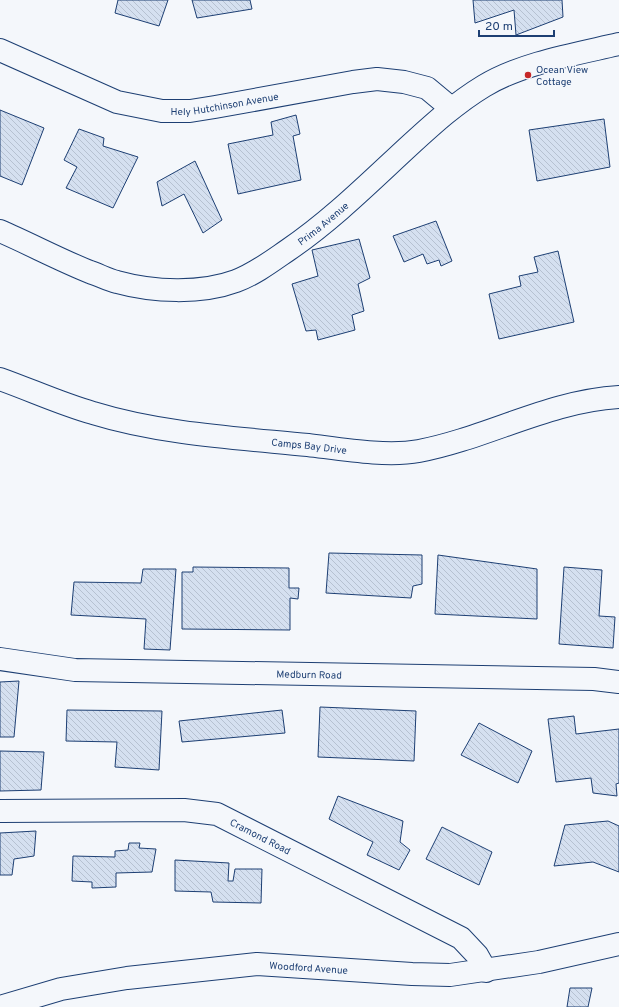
<svg xmlns="http://www.w3.org/2000/svg" width="619" height="1007" font-family="Overpass,sans-serif">
<style>
.building{fill:url(#building-back-hatch);stroke:#1d3f73}
.lines{fill:none;stroke-linecap:round;stroke-linejoin:round}
.street-casing{stroke:#1d3f73;stroke-width:24}
.primary-casing{stroke:#1d3f73;stroke-width:24}
.street{stroke:#f4f7fb;stroke-width:22}
.primary{stroke:#f4f7fb;stroke-width:22}
.poi-dot{fill:#c62828;stroke:#f4f7fb;stroke-width:1.5}
.labels{text-anchor:middle;stroke-width:3;stroke-linejoin:round;paint-order:stroke}
.poi-label{font-size:10px;fill:#1d3f73;stroke:#f4f7fb;text-anchor:start}
.street-label{font-size:10px;fill:#1d3f73;stroke:#f4f7fb}
</style>
<defs>
<pattern id="building-back-hatch" width="6" height="6" patternUnits="userSpaceOnUse"><rect width="6" height="6" fill="#d5e0f0"/><path d="M-1 5l2 2M0 0l6 6M5-1l2 2" fill="none" stroke="#b6c1d1"/></pattern>
</defs>
<rect width="100%" height="100%" fill="#f4f7fb"/>
<g class="building">
<path d="M118,0h50l-9,26 -44,-13z"/>
<path d="M192,0h58l2,9 -55,9z"/>
<path d="M473,0h89l1,17 -47,18 -2,-25 -39,13z"/>
<path d="M0,110l44,18 -22,57 -22,-9z"/>
<path d="M296,115l4,19 -7,2 8,44 -63,14 -10,-50 45,-9 -2,-13z"/>
<path d="M604,119l6,48 -73,14 -8,-51z"/>
<path d="M79,129l25,9 -1,8 35,11 -25,51 -47,-20 11,-21 -13,-7z"/>
<path d="M195,161l27,59 -19,13 -19,-39 -22,12 -5,-24z"/>
<path d="M436,221l16,40 -11,5 -2,-6 -12,4 -4,-10 -19,8 -11,-26z"/>
<path d="M359,239l11,39 -12,6 6,27 -12,4 3,15 -37,10 -2,-10 -10,1 -14,-47 26,-8 -6,-26z"/>
<path d="M558,251l16,71 -75,17 -10,-45 32,-8 -2,-10 19,-4 -4,-15z"/>
<path d="M329,553l93,2v29l-9,2 -2,12 -85,-5z"/>
<path d="M438,555l99,14v50l-102,-5z"/>
<path d="M193,567l96,1v20h10l-1,11 -8,-1v32l-108,-1v-57h11z"/>
<path d="M564,567l38,3 -3,46 16,1 -2,31 -54,-4z"/>
<path d="M143,569h33l-6,81 -26,-1 2,-30 -75,-4 3,-33 67,1z"/>
<path d="M19,681l-5,56h-14v-55z"/>
<path d="M320,707l96,4 -2,50 -96,-4z"/>
<path d="M67,710l95,1 -3,59 -44,-3 2,-25 -51,-1z"/>
<path d="M282,710l3,23 -103,9 -3,-21z"/>
<path d="M574,716l2,18 43,-5v54l-3,1 1,12 -24,-3 -2,-15 -35,4 -8,-63z"/>
<path d="M479,723l53,28 -14,32 -57,-28z"/>
<path d="M0,751l44,1 -3,38 -41,1z"/>
<path d="M338,796l65,25 -3,21 10,8 -11,20 -32,-15 6,-13 -44,-23z"/>
<path d="M608,821l11,5v46l-26,-10 -39,4 11,-41z"/>
<path d="M442,827l50,25 -13,33 -53,-26z"/>
<path d="M36,831l-2,25 -20,3 -2,16h-12v-42z"/>
<path d="M129,843h11l-1,5 17,1 -4,23 -36,1v14l-24,1v-6l-20,-1 1,-25 42,1v-6l13,-1z"/>
<path d="M175,860l54,3 -1,18h5l2,-12h27l-1,34 -48,-1 -2,-10 -36,-1z"/>
<path d="M570,988h22l-4,19h-21z"/>
</g>
<g class="lines">
<g class="street-casing">
<g id="street">
<path id="s1" d="M0,50l117,52 45,9h28l25,-4 138,-25 24,-3 27,3 23,6 24,20"/>
<path id="s2" d="M0,231c30,13 60,29 90,41 9,3 18,8 27,10 36,10 84,12 119,-1 19,-7 36,-20 52,-31 44,-30 82,-68 121,-104 24,-22 47,-43 75,-60 38,-23 92,-32 135,-42"/>
<path id="s3" d="M0,659l75,11 519,9 25,3"/>
<path id="s4" d="M0,811l184,-1 33,4 244,124 16,17 9,16"/>
<path id="s5" d="M0,1007l61,-18 66,-11 130,-14 155,10 38,1 89,-13 80,-18"/>
</g>
</g>
<g class="primary-casing">
<g id="primary">
<path id="s6" d="M0,379c31,11 61,25 93,34 68,21 144,25 215,32 33,4 78,12 111,6 68,-13 130,-50 200,-54"/>
</g>
</g>
<use href="#street" class="street"/>
<use href="#primary" class="primary"/>
</g>
<circle class="poi-dot" cx="528" cy="75" r="4"/>
<g class="labels">
<g class="poi-label">
<text x="536" y="73">Ocean View<tspan x="536" dy="12">Cottage</tspan></text>
</g>
<g class="street-label">
<text dy="4" stroke="none"><textPath href="#s1" startOffset="237">Hely Hutchinson Avenue</textPath></text>
<text dy="4" stroke="none"><textPath href="#s2" startOffset="353">Prima Avenue</textPath></text>
<text dy="4" stroke="none"><textPath href="#s6" startOffset="318">Camps Bay Drive</textPath></text>
<text dy="4" stroke="none"><textPath href="#s3" startOffset="310">Medburn Road</textPath></text>
<text dy="4" stroke="none"><textPath href="#s4" startOffset="266">Cramond Road</textPath></text>
<text dy="4" stroke="none"><textPath href="#s5" startOffset="313">Woodford Avenue</textPath></text>
</g>
</g>
<path d="M479 30v6h75v-6" fill="none" stroke="#1d3f73" stroke-width="2"/>
<text x="485" y="30" font-size="12" fill="#1d3f73" stroke="#f4f7fb" stroke-width="3" paint-order="stroke">20 m</text>
</svg>
